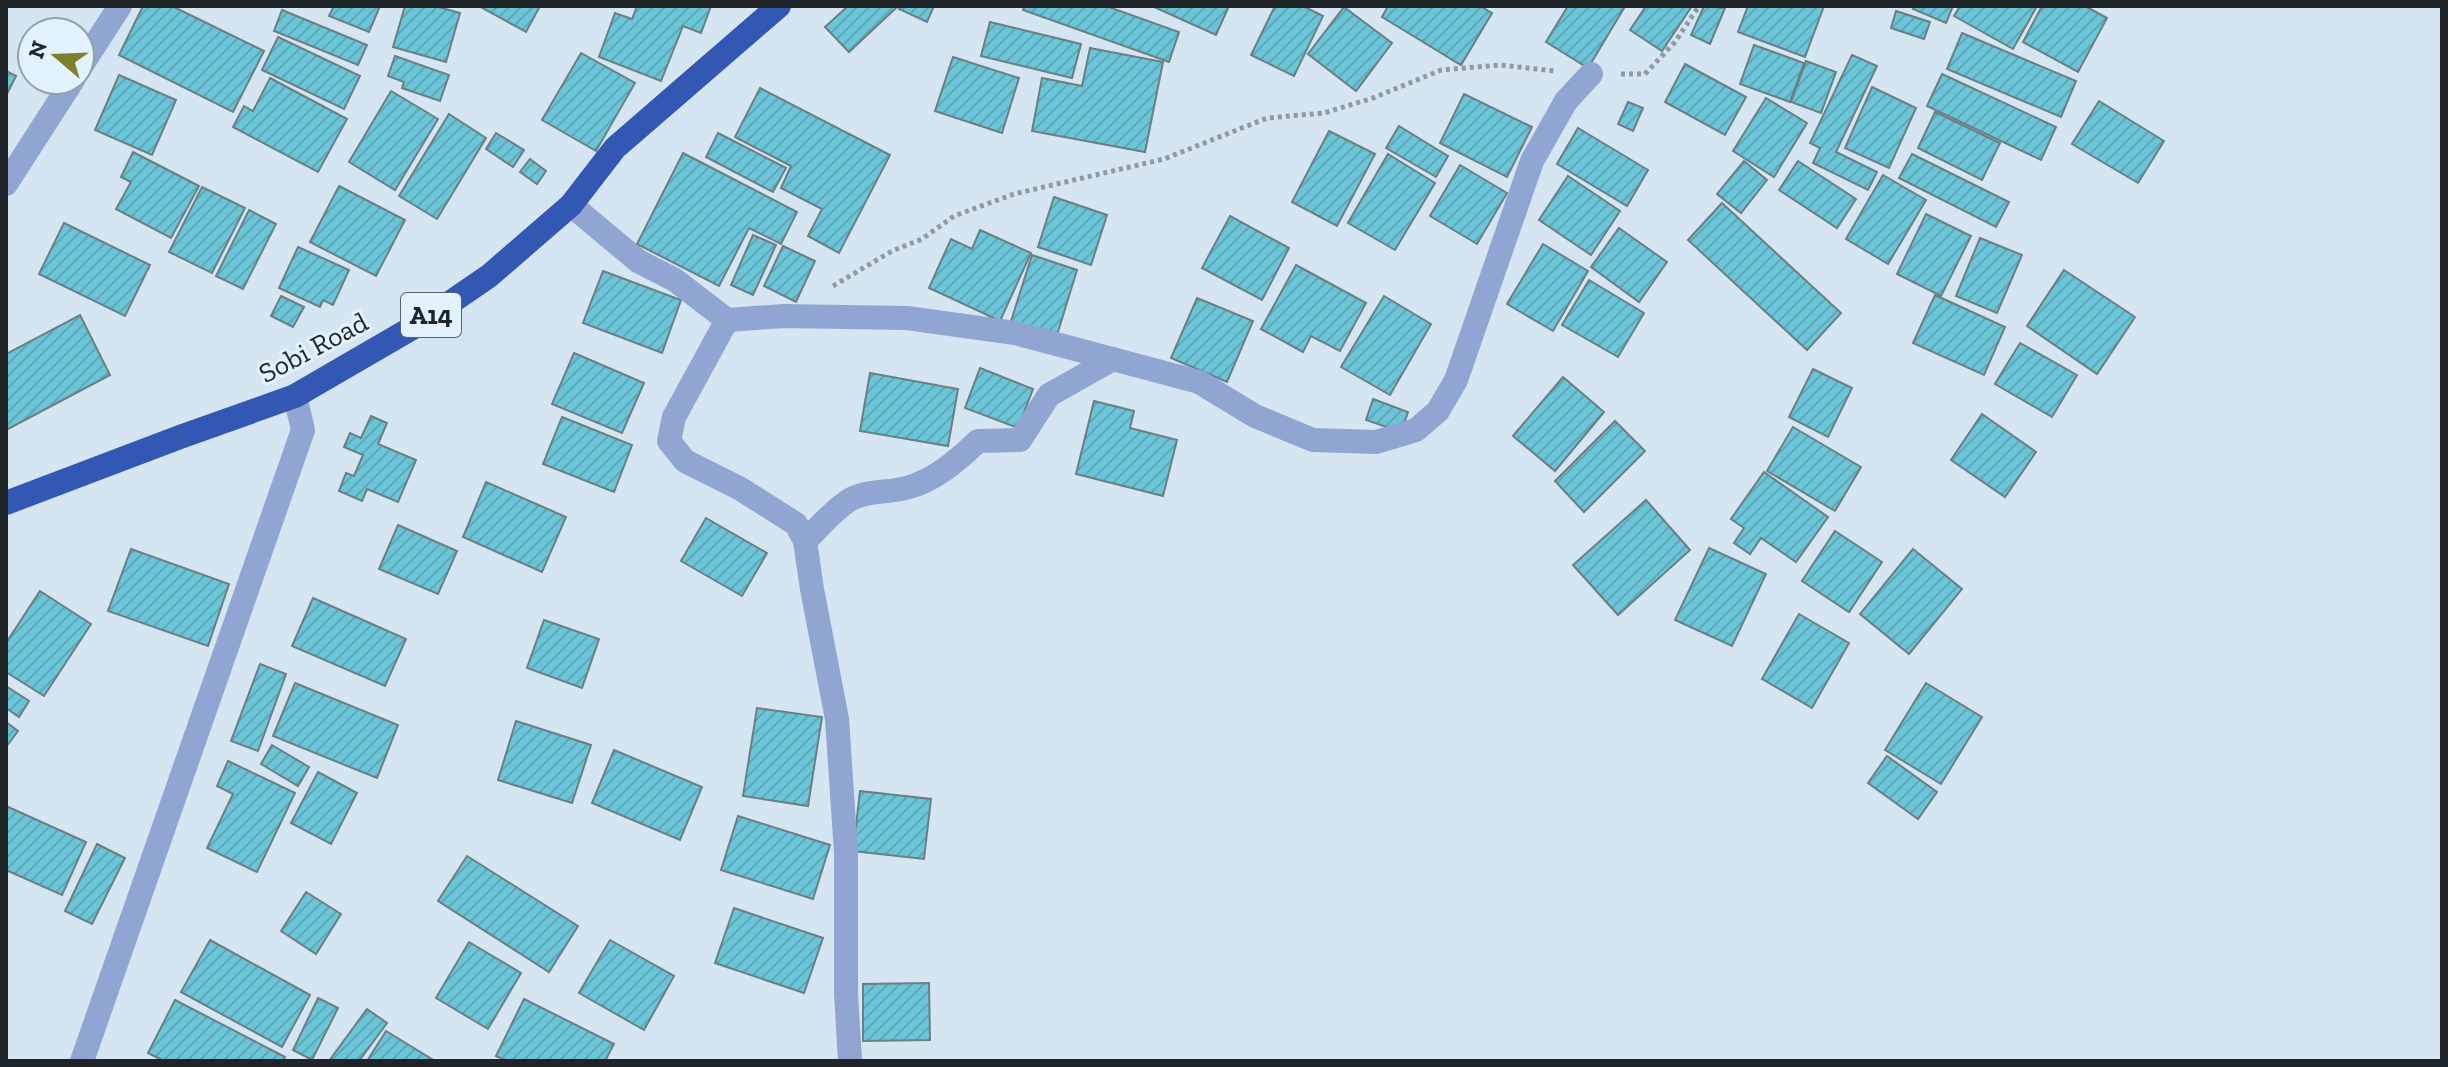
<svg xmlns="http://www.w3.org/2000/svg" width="2448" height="1067" font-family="'Zilla Slab',serif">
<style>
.building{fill:url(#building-hatch);stroke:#6b7f83;stroke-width:2}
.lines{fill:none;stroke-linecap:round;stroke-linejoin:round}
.path{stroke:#8f9ba4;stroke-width:5;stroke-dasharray:4 4;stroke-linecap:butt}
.street{stroke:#90a5d1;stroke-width:24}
.highway{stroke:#3358b3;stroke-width:24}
.labels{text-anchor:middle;stroke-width:6;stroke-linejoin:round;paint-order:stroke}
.shield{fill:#e2f3ff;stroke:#5a6369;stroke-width:2}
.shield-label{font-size:26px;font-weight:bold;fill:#1f2529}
.street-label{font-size:28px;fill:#1f2529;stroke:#e2f3ff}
</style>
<defs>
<pattern id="building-hatch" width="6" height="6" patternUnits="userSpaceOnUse" patternTransform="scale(2)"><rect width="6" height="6" fill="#6bc5d8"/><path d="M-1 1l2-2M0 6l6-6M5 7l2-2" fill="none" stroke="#5ca9b9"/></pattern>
</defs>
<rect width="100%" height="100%" fill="#d5e6f2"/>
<g class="building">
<path d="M143,6h29l92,45 -31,61 -114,-57z"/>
<path d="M334,6h46l-11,26 -40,-16z"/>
<path d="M405,6h30l25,7 -14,49 -53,-15z"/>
<path d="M479,6h61l-14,26z"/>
<path d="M637,6h74l-10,27 -18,-7 -22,55 -62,-24 16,-44 17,6z"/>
<path d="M848,6h46l2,2 -47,44 -24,-25z"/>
<path d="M900,6h34l-7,16 -28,-13z"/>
<path d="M1025,6h81l73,26 -10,30 -146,-52z"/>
<path d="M1152,6h77l-13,29z"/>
<path d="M1275,6h28l20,10 -29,60 -43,-21z"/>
<path d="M1388,6h92l12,7 -31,52 -79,-48z"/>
<path d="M1568,6h53l3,2 -36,60 -42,-26z"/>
<path d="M1646,6h46l-30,45 -32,-21z"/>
<path d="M1704,6l21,2 -15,36 -19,-9z"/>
<path d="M1748,6h76l-19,51 -67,-25z"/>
<path d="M1914,6h39l-7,17 -33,-14z"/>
<path d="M1960,6h77l-24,43 -59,-33z"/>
<path d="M2042,6h43l22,12 -29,54 -55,-30z"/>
<path d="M1344,7l48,36 -36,48 -48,-37z"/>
<path d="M282,10l85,35 -9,20 -84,-34z"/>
<path d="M1896,11l34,11 -6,17 -33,-11z"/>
<path d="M990,22l91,22 -9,34 -91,-22z"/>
<path d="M1962,33l114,48 -15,36 -114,-48z"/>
<path d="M278,37l82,39 -16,33 -82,-39z"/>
<path d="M1754,45l50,18 -14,39 -50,-18z"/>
<path d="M1090,48l73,14 -18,90 -113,-21 10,-53 40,8z"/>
<path d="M581,53l54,30 -39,68 -54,-31z"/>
<path d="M1852,55l25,11 -41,86 41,20 -9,18 -55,-27 7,-15 -10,-5z"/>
<path d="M395,56l54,19 -9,26 -38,-13 2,-6 -16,-6z"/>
<path d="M953,57l66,21 -17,55 -67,-22z"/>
<path d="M1806,61l30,11 -15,41 -30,-11z"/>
<path d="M1685,64l61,33 -21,38 -60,-33z"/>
<path d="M6,71l10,5 -10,20z"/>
<path d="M1942,74l114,53 -15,33 -114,-54z"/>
<path d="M119,75l57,25 -24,55 -57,-25z"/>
<path d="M270,78l77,41 -29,53 -85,-45 11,-21 9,5z"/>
<path d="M1872,87l44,21 -27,60 -44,-20z"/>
<path d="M760,88l130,67 -51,98 -31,-17 14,-27 -41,-21 10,-22 -56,-29z"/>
<path d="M391,91l47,28 -43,71 -46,-28z"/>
<path d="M1464,94l68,33 -25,50 -67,-34z"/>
<path d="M1766,98l41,25 -33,54 -41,-26z"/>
<path d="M2099,101l65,40 -26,42 -66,-39z"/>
<path d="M1628,102l15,6 -10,23 -15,-7z"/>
<path d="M1935,112l65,31 -18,37 -64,-32z"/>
<path d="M449,114l37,24 -49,81 -38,-23z"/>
<path d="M1399,126l49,30 -12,21 -50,-29z"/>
<path d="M1578,128l70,42 -21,36 -70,-42z"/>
<path d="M1329,131l46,23 -38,72 -45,-24z"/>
<path d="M496,133l28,17 -11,17 -27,-18z"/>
<path d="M718,133l68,35 -13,24 -67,-35z"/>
<path d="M133,152l66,34 -28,52 -55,-29 15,-27 -10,-5z"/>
<path d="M683,153l114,59 -16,32 -32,-16 -30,58 -82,-42z"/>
<path d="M1388,154l47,29 -40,67 -47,-27z"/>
<path d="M1912,154l97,48 -13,25 -97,-49z"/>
<path d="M530,159l16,12 -9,13 -17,-12z"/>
<path d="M1744,161l23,19 -26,33 -24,-19z"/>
<path d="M1798,161l58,38 -19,29 -58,-38z"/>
<path d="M1460,165l47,28 -30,51 -47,-28z"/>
<path d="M1883,175l43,25 -38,64 -42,-25z"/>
<path d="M1568,176l52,35 -29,44 -52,-35z"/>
<path d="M339,186l66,34 -29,56 -66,-34z"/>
<path d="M202,187l43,21 -33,65 -43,-21z"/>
<path d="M1054,197l53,18 -16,50 -53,-18z"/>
<path d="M1722,203l119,110 -34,37 -119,-110z"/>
<path d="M249,210l27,14 -33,65 -27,-13z"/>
<path d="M1926,214l45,22 -30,60 -44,-22z"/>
<path d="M1230,216l59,32 -27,52 -60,-32z"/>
<path d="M64,223l86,42 -25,51 -86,-42z"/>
<path d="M1619,228l48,34 -28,40 -48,-35z"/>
<path d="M980,230l51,23 -31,68 -71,-33 22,-49 21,10z"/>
<path d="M753,235l23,10 -23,50 -22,-10z"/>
<path d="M1980,238l42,17 -25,58 -41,-17z"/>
<path d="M1543,244l45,27 -35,60 -46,-27z"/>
<path d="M783,246l32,15 -19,41 -32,-16z"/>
<path d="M298,247l51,23 -16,35 -10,-5 -3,7 -41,-19z"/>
<path d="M1032,255l45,15 -20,65 -46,-14z"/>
<path d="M1296,265l70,38 -26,48 -29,-15 -8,16 -42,-23z"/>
<path d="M2064,270l71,47 -38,57 -70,-48z"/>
<path d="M603,271l78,29 -19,53 -79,-30z"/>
<path d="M1589,280l55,33 -26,44 -56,-32z"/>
<path d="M1935,295l70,32 -21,48 -71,-32z"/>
<path d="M281,296l23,11 -11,20 -22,-11z"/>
<path d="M1384,296l47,28 -41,71 -49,-28z"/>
<path d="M1197,298l56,23 -26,61 -56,-24z"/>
<path d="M80,315l30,60 -104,55v-76z"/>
<path d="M2020,343l57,32 -25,42 -57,-33z"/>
<path d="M574,353l70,30 -22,50 -70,-29z"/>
<path d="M980,368l53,21 -15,39 -53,-20z"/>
<path d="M1813,369l39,19 -24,49 -39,-20z"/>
<path d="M870,373l88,16 -10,57 -88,-15z"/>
<path d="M1563,377l41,35 -49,59 -42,-35z"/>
<path d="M1373,399l35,13 -7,20 -35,-12z"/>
<path d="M1094,401l40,10 -4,17 47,12 -14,56 -87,-22z"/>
<path d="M1982,414l54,38 -31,45 -54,-37z"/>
<path d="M371,416l16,7 -9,21 38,16 -18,42 -31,-13 -5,12 -23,-10 7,-18 8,3 9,-21 -19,-8 6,-14 11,5z"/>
<path d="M562,417l70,28 -18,47 -71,-28z"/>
<path d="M1615,421l30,30 -61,61 -29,-31z"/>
<path d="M1793,427l68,40 -26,44 -68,-40z"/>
<path d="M1764,472l64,45 -32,45 -35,-24 -11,16 -16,-11 10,-15 -13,-9z"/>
<path d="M486,482l80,35 -24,55 -79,-35z"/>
<path d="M1646,500l44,50 -72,65 -45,-50z"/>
<path d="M706,518l61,35 -25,43 -61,-35z"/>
<path d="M398,525l59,26 -19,43 -59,-25z"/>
<path d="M1835,531l47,31 -33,50 -47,-31z"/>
<path d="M1709,548l57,26 -34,72 -57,-26z"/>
<path d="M131,549l98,35 -21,62 -100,-35z"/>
<path d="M1913,549l49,40 -53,65 -49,-40z"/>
<path d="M40,591l51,33 -47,72 -38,-24v-29z"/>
<path d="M313,598l93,41 -21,47 -93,-40z"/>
<path d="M1799,614l50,29 -37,65 -50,-29z"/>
<path d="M544,620l55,19 -17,49 -55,-20z"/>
<path d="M260,664l26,10 -28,77 -27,-10z"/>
<path d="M295,683l103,42 -21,53 -104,-42z"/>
<path d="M1926,683l56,34 -41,67 -56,-34z"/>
<path d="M6,686l23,15 -10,16 -13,-9z"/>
<path d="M757,708l65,9 -14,89 -65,-10z"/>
<path d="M516,721l75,24 -19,58 -74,-23z"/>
<path d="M6,722l12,9 -12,16z"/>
<path d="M272,745l37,22 -11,19 -37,-22z"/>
<path d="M614,750l88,37 -22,53 -88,-37z"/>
<path d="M1887,756l50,36 -19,27 -50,-36z"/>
<path d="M228,761l67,32 -38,79 -50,-24 26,-54 -16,-8z"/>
<path d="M318,772l39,21 -26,51 -40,-21z"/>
<path d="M860,791l71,8 -7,60 -71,-8z"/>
<path d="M6,806l80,36 -24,53 -56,-25z"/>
<path d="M738,816l92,29 -17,54 -92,-29z"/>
<path d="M97,844l28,14 -33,66 -27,-13z"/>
<path d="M467,856l111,70 -29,46 -111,-71z"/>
<path d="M306,892l35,22 -25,40 -35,-23z"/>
<path d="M734,908l89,30 -19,55 -89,-30z"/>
<path d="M210,940l100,55 -28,52 -101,-55z"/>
<path d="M610,940l64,36 -30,54 -65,-37z"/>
<path d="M469,942l52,31 -33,56 -52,-31z"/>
<path d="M929,983l1,57 -67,1v-57z"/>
<path d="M318,998l20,10 -26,52 -19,-10z"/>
<path d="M524,999l90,45 -9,17h-98l-11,-5z"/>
<path d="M175,1000l110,57 -2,4h-119l-16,-8z"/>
<path d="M367,1009l20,14 -28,38h-30z"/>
<path d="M386,1031l49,30h-68z"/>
</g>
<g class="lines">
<g class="path">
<path d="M1621,74h24l30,-32 24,-36"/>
<path d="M833,286l59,-35 30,-12 32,-23 60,-22 150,-35 103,-41 57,-5 49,-15 68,-28 59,-5 55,6"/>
</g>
<g class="street">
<path d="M80,68l40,-62"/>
<path d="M6,184l67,-104"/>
<path d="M571,205l67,56 37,19 52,40 -53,97 -5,24 16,20 54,27 57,36 9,17 7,48 25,130 9,134v140l4,68"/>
<path d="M727,320l57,-4 123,2 108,15 184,49 56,34 58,24 63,2 40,-12 22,-19 18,-31 76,-219 34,-60 25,-27"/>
<path d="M805,541c14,-13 29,-32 46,-42 18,-9 36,-6 55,-11 28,-7 51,-27 72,-47l42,-1 29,-45 64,-36"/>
<path d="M82,1061l221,-631 -8,-34"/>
</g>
<path class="highway" d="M6,503l174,-66 115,-41 124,-72 70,-48 82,-71 44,-57 164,-142"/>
</g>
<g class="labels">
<rect class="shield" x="401" y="293" width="60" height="44" rx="6"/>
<g class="shield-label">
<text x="431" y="324">A14</text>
</g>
<g class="street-label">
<text transform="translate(313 347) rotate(-28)" y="10">Sobi Road</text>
</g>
</g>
<rect width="2448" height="1067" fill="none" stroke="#1f2529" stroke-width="16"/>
<g transform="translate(56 56) rotate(289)"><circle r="38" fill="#e2f3ff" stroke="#94a1a9" stroke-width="2"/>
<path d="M0-6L14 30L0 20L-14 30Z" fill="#7d812c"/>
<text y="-12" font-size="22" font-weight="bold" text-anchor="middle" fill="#1f2529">N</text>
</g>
</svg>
